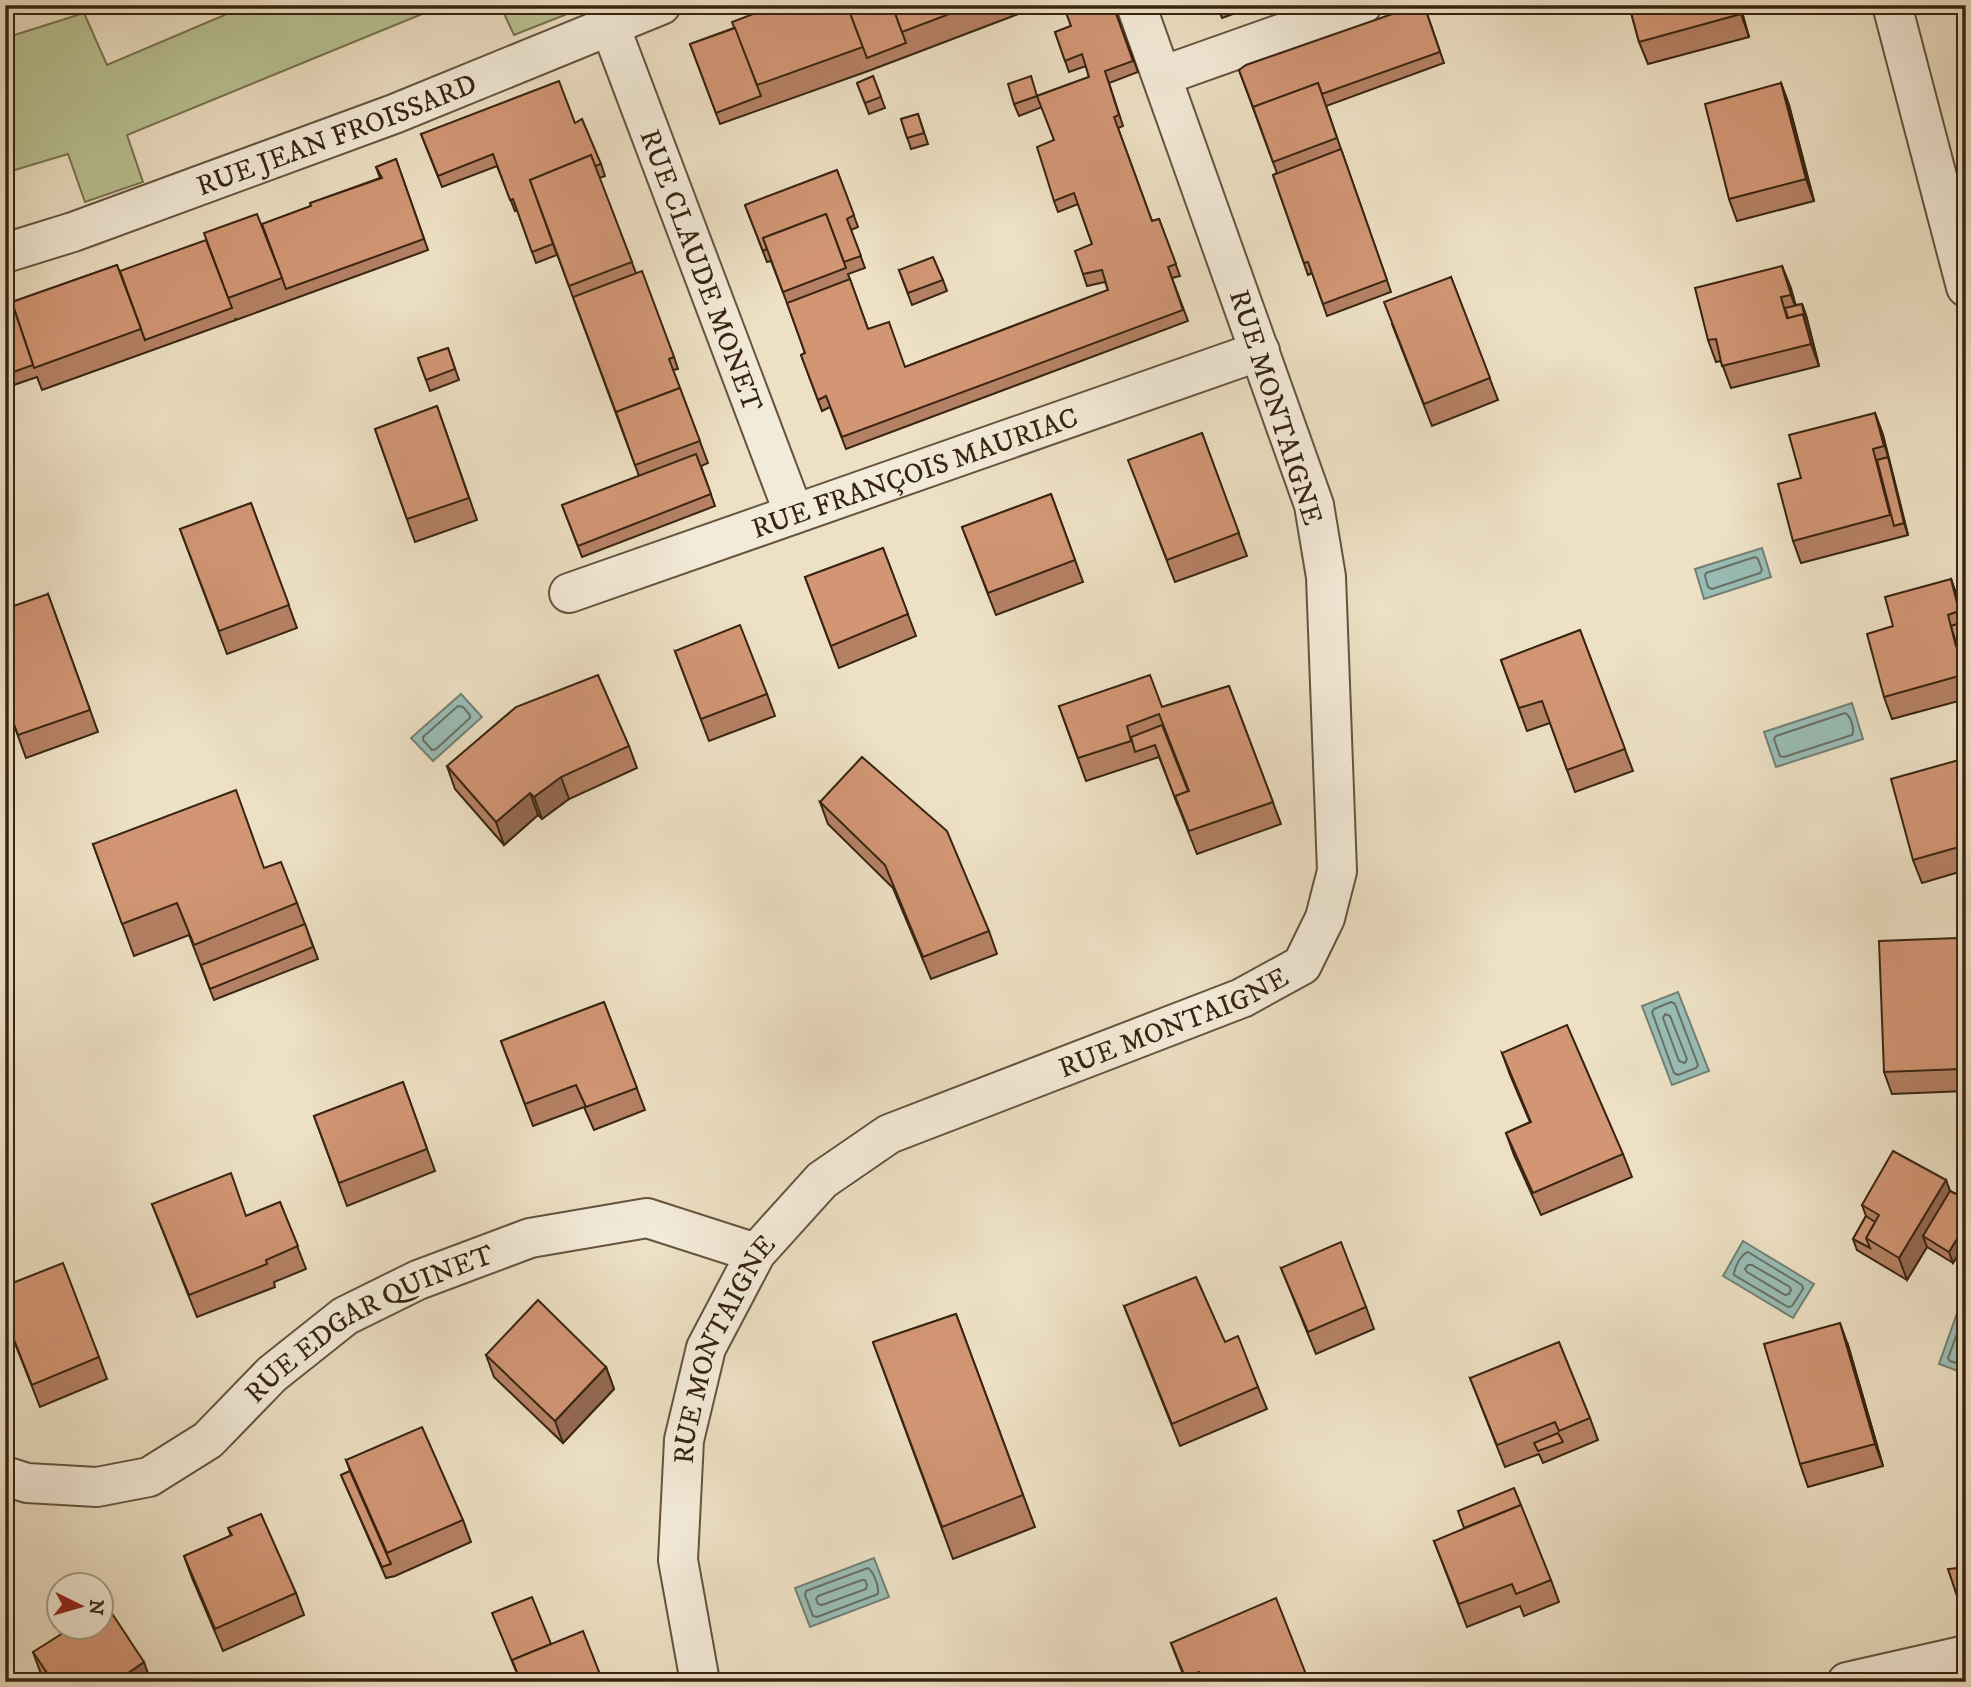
<svg xmlns="http://www.w3.org/2000/svg" width="1971" height="1687" font-family="'IM FELL DW Pica',serif">
<style>
.green{fill:#b9c294;stroke:#787352;stroke-width:2}
.water{fill:#99bdb6;stroke:#728074;stroke-width:2}
.lines{fill:none;stroke-linecap:round;stroke-linejoin:round}
.shore{stroke:#687064;stroke-width:2}
.minor-casing{stroke:#65533e;stroke-width:42}
.tertiary-casing{stroke:#65533e;stroke-width:42}
.minor{stroke:#f3ebd9;stroke-width:38}
.tertiary{stroke:#f3ebd9;stroke-width:38}
.wall{fill:#b58165;stroke:#382411;stroke-width:2}
.shaded-wall{fill:#936952;stroke:#382411;stroke-width:2}
.building{fill:#d29675;stroke:#382411;stroke-width:2}
.labels{text-anchor:middle;stroke-width:7;stroke-linejoin:round;paint-order:stroke}
.street-label{font-size:28px;fill:#382411;stroke:#f3ebd9}
</style>
<rect width="100%" height="100%" fill="#ede0c4"/>
<filter id="stains"><feTurbulence type="fractalNoise" baseFrequency=".00286" numOctaves="4"/><feColorMatrix values="0 0 0 0 .2 0 0 0 0 .09 0 0 0 0 .02 0 0 0 .5 -.17"/></filter>
<radialGradient id="worn" r=".72"><stop offset=".6" stop-color="#630" stop-opacity="0"/><stop offset="1" stop-color="#630" stop-opacity=".3"/></radialGradient>
<g class="green">
<path d="M248,5h196l-317,130 16,47 -58,20 -17,-48 -63,19v-135l79,-25 23,52z"/>
<path d="M500,5h90l-76,30z"/>
</g>
<g class="water">
<path d="M1762,548l9,29 -67,22 -9,-30z"/>
<path d="M461,694l21,23 -49,44 -22,-23z"/>
<path d="M1852,703l11,36 -87,28 -12,-35z"/>
<path d="M1678,992l31,79 -37,14 -30,-79z"/>
<path d="M1743,1241l71,43 -21,34 -70,-42z"/>
<path d="M1966,1288v86l-27,-10z"/>
<path d="M874,1558l15,39 -79,30 -15,-39z"/>
</g>
<g class="lines">
<g class="shore">
<path d="M1755,557l3,2 4,11 -2,3 -48,16 -4,-2 -3,-11 1,-3z"/>
<path d="M458,706l5,1 7,8v3l-34,31 -4,1 -9,-10v-3z"/>
<path d="M1845,713c6,3 10,16 7,22l-68,22 -4,-1 -6,-17 2,-3z"/>
<path d="M1671,1002l4,2 23,61 -2,3 -18,7 -4,-2 -22,-61 2,-3z"/>
<path d="M1665,1014l5,2 17,43 -2,4 -6,-2 -16,-43z"/>
<path d="M1748,1252l54,33 1,4 -11,17 -4,1 -54,-32c0,-7 7,-21 14,-23z"/>
<path d="M1748,1265h4l38,22 1,3 -2,4 -4,1 -38,-23 -2,-3z"/>
<path d="M1966,1309l-18,49 2,3 16,5"/>
<path d="M868,1568c6,4 11,19 10,26l-61,23 -4,-1 -8,-21 1,-4z"/>
<path d="M862,1580h3l2,5 -1,4 -44,16 -4,-1 -2,-5 2,-3z"/>
</g>
<g class="minor-casing">
<g id="minor">
<path d="M1892,5l74,282"/>
<path id="s1" d="M610,26l184,488"/>
<path d="M1162,76l200,-71"/>
<path id="s2" d="M5,253l68,-21 321,-118 267,-109"/>
<path id="s3" d="M569,593l691,-242"/>
<path id="s4" d="M5,1476l22,7 70,4 52,-10 59,-37 64,-66 73,-58 73,-36 112,-42 117,-20 109,35"/>
<path id="s5" d="M700,1682l-22,-122 6,-120 22,-92 50,-95 66,-73 67,-46 353,-136 60,-33 23,-47 12,-47 -11,-294 -12,-72 -178,-500"/>
</g>
</g>
<g class="tertiary-casing">
<path id="tertiary" d="M1847,1682l119,-27"/>
</g>
<use href="#minor" class="minor"/>
<use href="#tertiary" class="tertiary"/>
</g>
<g class="wall">
<path d="M777,5h265l-171,65 -151,54 -30,-80 44,-16z"/>
<path d="M1113,5l25,67 -29,11 14,43 -5,2 34,93 7,-2 21,57 -8,2 16,43 -342,128 -16,-42 -8,4 -21,-56 4,-2 -15,-42 -19,-50 -4,1 -22,-57 92,-35 21,57 -7,3 14,38 -17,6 20,55 37,38 203,-77 -3,-8 -18,4 -4,-12 9,-30 -14,-40 -20,8 -4,-11v-61l-12,-33 -23,9 -5,-12 75,-27 -3,-11 -17,6 -14,-40 16,-6z"/>
<path d="M1217,5h41l-36,13z"/>
<path d="M1424,5l20,58 -118,43 65,186 -64,24 -15,-43 -4,2 -35,-100 4,-2 -38,-103z"/>
<path d="M1629,5h111l9,32 -101,27 -9,-22z"/>
<path d="M873,76l12,32 -16,6 -12,-31z"/>
<path d="M1781,83l8,22 25,96 -77,20 -8,-22z"/>
<path d="M918,114l10,30 -17,5 -10,-30z"/>
<path d="M575,123l26,41 4,12 -6,2 37,95 38,84 4,12 -5,1 35,93 -7,3 14,40 -133,51 -20,-52 77,-29 -99,-268 17,47 -21,8 -19,-53 -2,1 -18,-45 -55,21 -21,-53z"/>
<path d="M396,159l32,91 -192,70 -1,-2 1,2 -194,70 -5,-13 -32,11v-86h7l105,-37 28,75 117,-116 49,-18 -1,-3 70,-25 -4,-11z"/>
<path d="M1782,266l13,39 7,-1 4,11 13,51 -88,22 -10,-27 -5,1 -8,-22z"/>
<path d="M899,270l44,10 4,11 -35,14z"/>
<path d="M1451,277l47,123 -66,26 -40,-102z"/>
<path d="M448,348l11,32 -29,11 -12,-33z"/>
<path d="M437,406l40,114 -62,22 -40,-113z"/>
<path d="M1875,413l8,22 25,100 -107,28 -8,-22 8,-63z"/>
<path d="M1202,433l45,123 -72,26 -38,-99z"/>
<path d="M1051,494l32,88 -87,33 -34,-88z"/>
<path d="M251,503l46,125 -70,26 -47,-125z"/>
<path d="M883,548l33,88 -77,32 -34,-91z"/>
<path d="M1951,579l8,23 7,25v72l-74,20 -8,-22 9,-71z"/>
<path d="M48,594l50,138 -72,26 -21,-58z"/>
<path d="M1580,630l53,141 -58,21 -25,-69 -23,8 -26,-71z"/>
<path d="M675,651l92,43 8,22 -66,25z"/>
<path d="M1229,686l52,138 -84,30 -38,-97 -73,24 -27,-75 103,1z"/>
<path d="M629,746l8,22 -68,31 -27,20 -4,-4 -34,30 -49,-56 -8,-23z"/>
<path d="M1966,758v112l-44,13 -9,-23z"/>
<path d="M820,802l169,129 8,23 -66,25 -38,-91 -65,-64z"/>
<path d="M93,844l171,24 33,35 21,56 -104,41 -25,-65 -55,21z"/>
<path d="M1965,960l1,131 -74,3 -8,-22z"/>
<path d="M604,1002l41,108 -51,20 -10,-23 -51,19 -32,-85z"/>
<path d="M1502,1053l121,101 9,23 -91,38 -27,-60 -8,-22 24,-11 -20,-47z"/>
<path d="M403,1082l32,89 -88,35 -33,-90z"/>
<path d="M1946,1180l4,11 16,8v43l-13,21 -26,-16 -20,33 -50,-30 -4,-11 13,-23 -4,-11z"/>
<path d="M280,1202l26,67 -32,13 1,5 -78,30 -45,-113 94,12z"/>
<path d="M1281,1268l85,39 8,22 -58,25z"/>
<path d="M5,1286l94,71 8,22 -67,28 -35,-89z"/>
<path d="M1124,1306l101,36 33,45 9,22 -87,37z"/>
<path d="M956,1314l79,213 -82,32 -80,-217z"/>
<path d="M1848,1345l35,121 -75,21 -8,-23z"/>
<path d="M486,1355l120,12 8,22 -51,54 -69,-66z"/>
<path d="M1470,1378l120,40 8,22 -55,23 -4,-9 -34,13z"/>
<path d="M346,1460l117,60 8,22 -76,34 -9,2 -45,-103 9,-4z"/>
<path d="M228,1528l68,65 8,22 -81,36 -31,-73 -8,-22 47,-20z"/>
<path d="M1434,1541l117,39 8,22 -35,14 -4,-10 -53,21z"/>
<path d="M1966,1567v40l-5,1 -4,-12z"/>
<path d="M83,1635l68,47h-105l-5,-8 -8,-22z"/>
<path d="M1171,1643l138,39h-123z"/>
</g>
<g class="shaded-wall">
<path d="M1738,5h2l9,32 -8,-23z"/>
<path d="M1781,83l8,22 25,96 -8,-22z"/>
<path d="M1782,266l9,22 8,29 -8,-22z"/>
<path d="M1802,304l4,11 13,51 -8,-22 -8,-30z"/>
<path d="M1875,413l8,22 25,100 -4,-12 -16,-66z"/>
<path d="M1951,579l8,23 7,28 -7,-19z"/>
<path d="M561,777l8,22 -27,20 -8,-22z"/>
<path d="M530,793l8,22 -34,30 -8,-23z"/>
<path d="M1957,938l8,22 1,122 -5,-13z"/>
<path d="M1946,1180l8,22 -31,34 4,11 -20,33 -8,-22z"/>
<path d="M1966,1224v18l-13,21 -4,-11z"/>
<path d="M1840,1323l8,22 35,121 -8,-22z"/>
<path d="M606,1367l8,22 -51,54 -8,-22z"/>
<path d="M144,1662l7,20h-36z"/>
</g>
<g class="building">
<path d="M777,5h70l16,42 -106,38 -25,-63z"/>
<path d="M847,5h45l14,38 -39,15z"/>
<path d="M892,5h81l-71,27z"/>
<path d="M1063,5h50l20,56 -28,10 14,44 -5,2 38,104 7,-2 17,45 -8,3 15,43 -341,127 -16,-41 -8,4 -17,-45 4,-2 -18,-50 63,-24 18,50 21,-7 16,45 203,-77 -6,-20 -19,4 -8,-23 17,-7 -18,-51 -20,8 -17,-54 17,-7 -17,-44 52,-19 -7,-23 -17,7 -10,-29 16,-6z"/>
<path d="M1418,5h6l16,47 -118,42 -4,-11 -65,24 2,5 -16,-42 7,-5z"/>
<path d="M1629,5h109l3,9 -102,28z"/>
<path d="M735,28l26,68 -45,17 -26,-69z"/>
<path d="M873,76l8,21 -16,6 -8,-20z"/>
<path d="M1031,76l6,20 -23,8 -6,-20z"/>
<path d="M559,81l16,42 7,-4 19,45 -6,2 -4,-11 -61,25 23,64 -21,8 -19,-53 -3,1 -17,-46 -55,22 -17,-42z"/>
<path d="M1318,83l19,55 -64,24 -20,-55z"/>
<path d="M1781,83l25,96 -77,20 -24,-95z"/>
<path d="M918,114l6,19 -17,5 -6,-19z"/>
<path d="M1341,149l46,131 -64,24 -15,-42 -4,1 -31,-88z"/>
<path d="M591,155l41,107 -63,24 -39,-106z"/>
<path d="M396,159l28,80 -138,50 -24,-65 49,-18 -1,-3 72,-25 -6,-11z"/>
<path d="M837,170l17,45 -7,4 14,37 -17,6 -18,-48 -63,24 4,11 -4,2 -18,-46z"/>
<path d="M257,214l25,64 -54,20 -24,-65z"/>
<path d="M826,214l20,54 -63,24 -20,-54z"/>
<path d="M206,240l26,68 -87,32 -25,-69z"/>
<path d="M933,257l10,23 -35,13 -9,-23z"/>
<path d="M117,265l24,64 -107,39 -22,-66z"/>
<path d="M1782,266l9,29 -10,2 6,21 16,-4 8,30 -89,22 -6,-27 -8,1 -13,-52z"/>
<path d="M642,271l32,86 -5,2 11,29 -64,24 4,11 -47,-126z"/>
<path d="M1451,277l39,101 -66,26 -40,-102z"/>
<path d="M11,300l22,65 -28,10v-73z"/>
<path d="M1802,304l4,21 -3,-11 -15,4 -3,-10z"/>
<path d="M448,348l7,21 -29,11 -8,-22z"/>
<path d="M680,388l20,53 -65,24 -19,-53z"/>
<path d="M437,406l32,92 -62,21 -32,-90z"/>
<path d="M1875,413l9,33 -11,3 17,66 -97,26 -15,-57 23,-6 -12,-43z"/>
<path d="M1202,433l37,100 -72,27 -39,-100z"/>
<path d="M696,454l15,40 -133,52 -16,-41z"/>
<path d="M1888,457l16,66 -10,3 -17,-66z"/>
<path d="M1051,494l24,66 -87,33 -26,-66z"/>
<path d="M251,503l38,102 -70,26 -39,-102z"/>
<path d="M883,548l25,66 -77,32 -26,-69z"/>
<path d="M1951,579l8,32 -11,4 8,31 10,-2v30l-82,23 -17,-63 26,-8 -8,-29z"/>
<path d="M48,594l42,116 -72,25 -13,-35v-91z"/>
<path d="M1963,622l3,8v14l-9,2 -6,-20z"/>
<path d="M740,625l27,69 -66,25 -26,-68z"/>
<path d="M1580,630l45,119 -58,21 -25,-69 -23,7 -18,-48z"/>
<path d="M598,675l31,71 -68,31 -27,20 -4,-4 -34,29 -49,-56 69,-59z"/>
<path d="M1150,675l12,32 67,-21 44,116 -84,29 -14,-35 14,-5 -30,-77 -32,12 4,15 -53,17 -19,-52z"/>
<path d="M1162,725l26,66 -13,5 3,10 -23,-61 -20,7 -4,-15z"/>
<path d="M862,757l85,74 42,100 -66,26 -38,-92 -65,-63z"/>
<path d="M1966,758v87l-53,15 -22,-81z"/>
<path d="M236,790l28,78 17,-6 16,41 -103,42 -17,-42 -55,21 -29,-80z"/>
<path d="M305,924l8,23 -103,42 -9,-24z"/>
<path d="M1957,938l4,131 -77,3 -5,-131z"/>
<path d="M604,1002l33,86 -51,19 -10,-22 -51,19 -24,-63z"/>
<path d="M1567,1025l56,129 -90,39 -27,-60 25,-11 -29,-69z"/>
<path d="M403,1082l24,67 -88,34 -25,-67z"/>
<path d="M1893,1151l53,29 -47,78 -33,-20 13,-23 -17,-10z"/>
<path d="M231,1173l15,43 34,-14 18,44 -32,14 1,4 -78,31 -37,-91z"/>
<path d="M1950,1191l16,8v25l-17,28 -26,-16z"/>
<path d="M1866,1216l9,6 -9,16 4,10 -17,-9z"/>
<path d="M1341,1242l25,65 -58,25 -27,-64z"/>
<path d="M63,1263l36,94 -67,28 -27,-68v-31z"/>
<path d="M1196,1277l29,65 13,-6 20,51 -86,37 -48,-118z"/>
<path d="M538,1300l68,67 -51,54 -69,-66z"/>
<path d="M956,1314l67,181 -81,32 -69,-185z"/>
<path d="M1840,1323l35,121 -75,20 -36,-120z"/>
<path d="M1559,1342l31,76 -31,13 -4,-9 -58,23 -27,-67z"/>
<path d="M422,1427l41,93 -76,33 -41,-93z"/>
<path d="M1558,1433l5,9 -25,9 -4,-8z"/>
<path d="M350,1471l41,93 -9,3 -41,-92z"/>
<path d="M1514,1488l7,17 -57,23 -6,-17z"/>
<path d="M1521,1505l30,75 -35,14 -4,-10 -53,20 -25,-63z"/>
<path d="M261,1514l35,79 -81,36 -31,-73 48,-21 -4,-7z"/>
<path d="M1966,1567v28l-9,1 -9,-27z"/>
<path d="M532,1597l19,47 -39,16 4,11 -24,-58z"/>
<path d="M1276,1598l33,84h-108l-2,-10 -14,5 -14,-34z"/>
<path d="M113,1615l31,47 -29,20h-62l-20,-30 38,-24h8l4,7 11,-7h8v-5z"/>
<path d="M583,1631l20,51h-82l-9,-22z"/>
</g>
<g class="labels">
<g class="street-label">
<text dy="10" stroke="none"><textPath href="#s2" startOffset="352">RUE JEAN FROISSARD</textPath></text>
<text dy="10" stroke="none"><textPath href="#s1" startOffset="261">RUE CLAUDE MONET</textPath></text>
<text transform="translate(1277 407) rotate(72)" y="10">RUE MONTAIGNE</text>
<text dy="10" stroke="none"><textPath href="#s3" startOffset="366">RUE FRANÇOIS MAURIAC</textPath></text>
<text dy="10" stroke="none"><textPath href="#s5" startOffset="931">RUE MONTAIGNE</textPath></text>
<text dy="10" stroke="none"><textPath href="#s4" startOffset="418">RUE EDGAR QUINET</textPath></text>
<text dy="10" stroke="none"><textPath href="#s5" startOffset="343">RUE MONTAIGNE</textPath></text>
</g>
</g>
<rect width="1971" height="1687" fill="none" stroke="#ede0c4" stroke-width="28"/>
<rect x="7" y="7" width="1957" height="1673" fill="none" stroke="#382411" stroke-width="3.5"/>
<rect x="14" y="14" width="1943" height="1659" fill="none" stroke="#382411" stroke-width="2"/>
<g transform="translate(80 1606) rotate(95)"><circle r="33" fill="#f3ebd9" stroke="#a89b89" stroke-width="2"/>
<path d="M0-5L12 26L0 18L-12 26Z" fill="#8f2418"/>
<text y="-10" font-size="19" font-weight="bold" text-anchor="middle" fill="#382411">N</text>
</g>
<rect width="100%" height="100%" filter="url(#stains)"/>
<rect width="100%" height="100%" fill="url(#worn)"/>
</svg>
